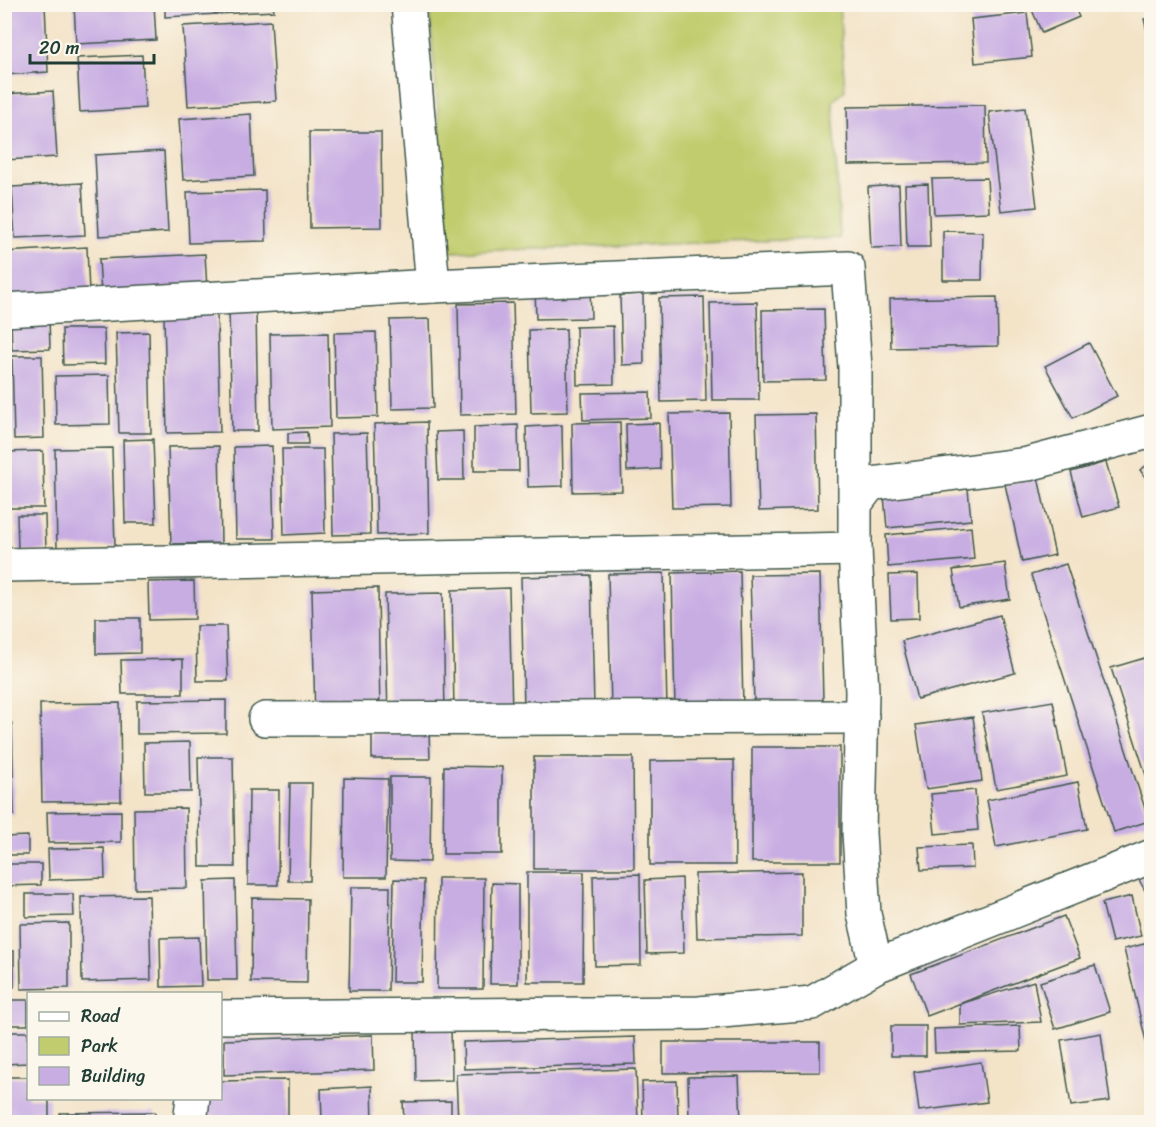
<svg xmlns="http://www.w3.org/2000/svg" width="1156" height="1127" font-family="Sriracha,sans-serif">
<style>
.green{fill:#c0cc6d;stroke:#708450;stroke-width:1.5}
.building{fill:#c8ade3}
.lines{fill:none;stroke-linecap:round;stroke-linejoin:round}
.minor-casing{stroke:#3f564a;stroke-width:36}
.minor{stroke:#fff;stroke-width:33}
</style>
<rect width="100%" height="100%" fill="#fbf7ec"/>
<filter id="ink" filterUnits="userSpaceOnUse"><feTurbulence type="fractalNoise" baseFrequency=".0167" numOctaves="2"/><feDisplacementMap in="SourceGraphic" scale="12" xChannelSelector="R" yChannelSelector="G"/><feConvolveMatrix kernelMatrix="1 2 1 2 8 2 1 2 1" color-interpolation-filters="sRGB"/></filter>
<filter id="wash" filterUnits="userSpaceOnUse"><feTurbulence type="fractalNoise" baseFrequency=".008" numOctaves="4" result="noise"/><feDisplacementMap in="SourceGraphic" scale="24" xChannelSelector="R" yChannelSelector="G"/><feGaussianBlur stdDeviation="1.35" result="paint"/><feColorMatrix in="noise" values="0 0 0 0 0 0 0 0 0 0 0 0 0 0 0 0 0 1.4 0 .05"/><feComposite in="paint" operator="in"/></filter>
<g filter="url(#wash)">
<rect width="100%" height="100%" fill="#f3e3c7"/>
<path class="green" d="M429,5h410l6,85 -12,11 7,137 -390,14z"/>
<g id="blocks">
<g class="building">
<path d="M74,4h80l2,36 -80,4z"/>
<path d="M165,4h108l1,7 -109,6z"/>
<path d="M1046,4h27l6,13 -37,16 -10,-23z"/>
<path d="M45,5l3,67 -44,3v-68z"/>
<path d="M1027,13l5,44 -57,6 -4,-44z"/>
<path d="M1152,17v30h-1l-7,-28z"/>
<path d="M271,21l5,80 -88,5 -5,-80z"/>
<path d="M142,55l3,53 -65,4 -3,-54z"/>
<path d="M53,91l4,66 -53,3v-66z"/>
<path d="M985,105l1,58 -138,2 -1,-58z"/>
<path d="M1025,108l12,99 -36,4 -12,-99z"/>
<path d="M251,114l3,62 -71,4 -4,-61z"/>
<path d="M309,132h72l1,95 -72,1z"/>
<path d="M164,151l4,81 -69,4 -4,-81z"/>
<path d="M987,178l2,34 -55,2 -2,-35z"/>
<path d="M82,183l3,52 -70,3 -3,-51z"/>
<path d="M928,184l2,63h-23l-2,-62z"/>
<path d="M899,185l2,62 -30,1 -3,-61z"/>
<path d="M265,190l1,51 -77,2 -2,-51z"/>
<path d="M943,231l40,1 -1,48h-39z"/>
<path d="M87,247l2,46 -83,4 -2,-45z"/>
<path d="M205,254l2,35 -106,6 -2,-36z"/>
<path d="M590,287l1,31 -55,1 -1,-31z"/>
<path d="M643,294l1,70 -22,1 -2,-70z"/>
<path d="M704,297l2,104 -45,1 -2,-104z"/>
<path d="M997,297l1,49 -107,2 -1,-49z"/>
<path d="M757,302l2,98h-47l-2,-97z"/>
<path d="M513,303l3,111 -56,1 -2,-111z"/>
<path d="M824,309l2,71 -63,1 -1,-71z"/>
<path d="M229,311h27l2,120h-26z"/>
<path d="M217,314l3,118 -53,1 -3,-117z"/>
<path d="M49,318l1,31 -38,1 -1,-31z"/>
<path d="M430,319l3,89 -41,1 -2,-89z"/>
<path d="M613,326l1,58 -37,1 -1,-58z"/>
<path d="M62,329h42l1,35 -42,1z"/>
<path d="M566,329l2,83 -37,1 -2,-83z"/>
<path d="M149,332l2,101h-32l-3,-100z"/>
<path d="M376,332l2,85 -42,1 -2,-85z"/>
<path d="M328,333l2,94 -58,2 -2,-95z"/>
<path d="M1089,343l28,53 -44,22 -28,-52z"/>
<path d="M12,356h30l2,82 -30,1z"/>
<path d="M109,375l1,49 -54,1 -1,-49z"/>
<path d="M650,392l1,26 -68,2 -1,-27z"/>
<path d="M729,413l2,94 -59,1 -3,-94z"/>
<path d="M816,414l2,95 -59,2 -3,-96z"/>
<path d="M427,422l2,111 -52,2 -3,-111z"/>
<path d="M620,422l2,69 -49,1 -1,-69z"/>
<path d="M659,423l1,46 -33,2 -1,-47z"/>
<path d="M518,425l1,46h-45v-44z"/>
<path d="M562,425l1,61 -35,1 -2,-60z"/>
<path d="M463,431l1,49h-26l-2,-48z"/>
<path d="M307,432l1,12h-20v-11z"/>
<path d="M367,433l3,101 -37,1 -2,-101z"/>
<path d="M153,439l3,84h-31l-2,-83z"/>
<path d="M219,446l2,97 -50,1 -3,-97z"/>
<path d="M272,446l2,93h-38l-2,-92z"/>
<path d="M112,448l3,98 -58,2 -2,-99z"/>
<path d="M282,449h41l2,84 -41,2z"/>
<path d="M43,451l1,57h-40v-56z"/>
<path d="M1106,462l13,45 -36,10 -12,-45z"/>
<path d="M1152,462v25l-12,-17z"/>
<path d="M1038,477l17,78 -33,7 -17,-78z"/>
<path d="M968,489l3,31 -84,8 -3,-32z"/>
<path d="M17,515h28l1,36h-28z"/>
<path d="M971,527l3,32 -86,8 -2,-32z"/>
<path d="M1005,563l5,36 -51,8 -6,-37z"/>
<path d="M1066,564l83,257 -35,11 -83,-257z"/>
<path d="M740,571l3,136 -68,1 -3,-135z"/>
<path d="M664,573l3,137 -56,1 -3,-137z"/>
<path d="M820,574l3,127 -69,2 -4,-128z"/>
<path d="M918,574l1,44 -28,1 -2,-44z"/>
<path d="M591,575l3,133 -70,1 -3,-132z"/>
<path d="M194,581l1,38 -46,1 -1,-38z"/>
<path d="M378,588l2,130 -65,1 -3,-129z"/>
<path d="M509,588l3,126 -58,1 -2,-125z"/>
<path d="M443,593l2,123 -57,1 -3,-123z"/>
<path d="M1000,615l15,58 -98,26 -15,-58z"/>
<path d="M96,618h44v35l-44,1z"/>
<path d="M196,626h30l2,55h-31z"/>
<path d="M1151,656l1,117 -6,2 -35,-107z"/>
<path d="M183,659v35h-61l-1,-34z"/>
<path d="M226,700v33l-89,1v-33z"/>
<path d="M1053,701l14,75 -71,13 -14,-76z"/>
<path d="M120,703l1,98 -79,1 -2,-98z"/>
<path d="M973,717l9,64 -56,8 -10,-64z"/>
<path d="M4,723h8l2,92h-10z"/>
<path d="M429,732l1,27h-58v-25z"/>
<path d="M190,742l1,50h-46l-1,-49z"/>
<rect x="752" y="747" width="88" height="115"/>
<path d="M198,757h35l2,110h-35z"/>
<path d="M534,757h99l1,112h-100z"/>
<path d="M734,760l1,105h-85v-104z"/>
<path d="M444,766l58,1v87h-59z"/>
<path d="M390,777h41l-1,85 -40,-1z"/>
<path d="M344,778l44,1 -2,98h-43z"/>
<path d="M1078,782l9,47 -91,18 -9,-47z"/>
<path d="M290,783h22l-2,98h-22z"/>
<path d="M249,790h30l-1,95h-30z"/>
<path d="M975,790l3,40 -43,4 -4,-40z"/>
<path d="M186,808l1,80 -52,1 -1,-80z"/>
<path d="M121,811v31l-73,1 -1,-31z"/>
<path d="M28,836v19h-24v-18z"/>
<path d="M972,845l1,23 -52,2 -2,-23z"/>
<path d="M104,848l1,30 -56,2 -1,-31z"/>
<path d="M4,864h37v21l-37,1z"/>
<path d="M527,872h57l-1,110h-56z"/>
<path d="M802,872v64l-105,2 -2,-64z"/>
<path d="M640,874l1,91 -46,1 -2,-90z"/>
<path d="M1152,875v28l-14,-25z"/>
<path d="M438,878h46l-1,111h-46z"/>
<path d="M682,878l2,75 -37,1 -2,-74z"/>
<path d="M394,879l30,1 -2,102h-30z"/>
<path d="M235,880l2,100h-30l-2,-99z"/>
<path d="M492,883l26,1v100h-28z"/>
<path d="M351,887h39l-2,104h-39z"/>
<path d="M26,894h47l1,22 -48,1z"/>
<path d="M149,896l2,84 -69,2 -1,-85z"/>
<path d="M1132,896l9,40 -29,6 -10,-39z"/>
<path d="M252,898l56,1 -1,84 -56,-1z"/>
<path d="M1064,916l16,42 -153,58 -16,-42z"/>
<path d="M69,923v65l-48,1 -1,-65z"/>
<path d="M199,937l2,49 -40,1 -1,-49z"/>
<path d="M1152,942v120h-1l-27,-113z"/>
<rect x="4" y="951" width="10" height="36"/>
<path d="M1095,965l15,47 -55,17 -15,-47z"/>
<path d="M1034,981l7,41 -81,3v-21z"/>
<rect x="4" y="1000" width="24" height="25"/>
<rect x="891" y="1026" width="35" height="30"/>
<path d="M1020,1026l1,25 -86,2 -1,-24z"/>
<path d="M451,1028l1,52 -36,1 -1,-52z"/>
<path d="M4,1032h24v31l-24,1z"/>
<path d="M1101,1033l9,68 -39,5 -10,-66z"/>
<path d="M373,1035l1,35 -150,5v-35z"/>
<path d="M635,1037l1,27 -172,5 -1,-27z"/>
<path d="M663,1042h157v30l-157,1z"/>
<path d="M981,1062l6,40 -68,9 -5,-39z"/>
<path d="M636,1069l2,53h-180l-2,-48z"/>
<path d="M739,1076l2,46h-52l-1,-45z"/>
<path d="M4,1077h24v21h21v24h-45z"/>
<path d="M288,1080v42h-81l-1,-24h14v-17z"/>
<path d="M677,1081l1,41h-35l-1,-40z"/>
<path d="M372,1086l1,36h-51l-1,-33z"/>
<path d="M451,1101v21h-47l-1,-20z"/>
<path d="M155,1112v10h-95v-9z"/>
</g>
</g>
</g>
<g filter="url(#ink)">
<use href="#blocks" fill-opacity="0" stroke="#3f564a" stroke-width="1.5"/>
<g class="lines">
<g class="minor-casing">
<g id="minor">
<path d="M408,4l25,282"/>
<path d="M4,310l429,-24 415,-18 7,100v181l7,143 -3,141 5,81 12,52 276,-110"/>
<path d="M855,504l15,-20 158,-20 124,-33"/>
<path d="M4,565l851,-16"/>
<path d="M265,719l597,-2"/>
<path d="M220,1017l479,-4 113,-10 64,-37"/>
<path d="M190,1122l3,-24"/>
</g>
</g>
<use href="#minor" class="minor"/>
</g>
</g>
<rect width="1156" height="1127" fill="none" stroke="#fbf7ec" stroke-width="24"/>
<rect x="27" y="992" width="195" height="108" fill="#fbf7ec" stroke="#a3ada2" stroke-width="1.5"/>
<rect x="39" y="1012" width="30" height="9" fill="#ffffff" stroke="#a3ada2" stroke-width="1.5"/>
<text x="81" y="1022" font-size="18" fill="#1f3d34">Road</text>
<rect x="39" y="1037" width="30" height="18" fill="#c0cc6d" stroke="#a3ada2" stroke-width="1.5"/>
<text x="81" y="1052" font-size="18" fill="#1f3d34">Park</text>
<rect x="39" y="1067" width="30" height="18" fill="#c8ade3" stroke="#a3ada2" stroke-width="1.5"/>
<text x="81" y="1082" font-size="18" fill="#1f3d34">Building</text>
<path d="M30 54v9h124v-9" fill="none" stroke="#1f3d34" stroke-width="3"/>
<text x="39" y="54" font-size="18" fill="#1f3d34" stroke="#fbf7ec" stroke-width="4.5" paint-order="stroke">20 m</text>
</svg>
